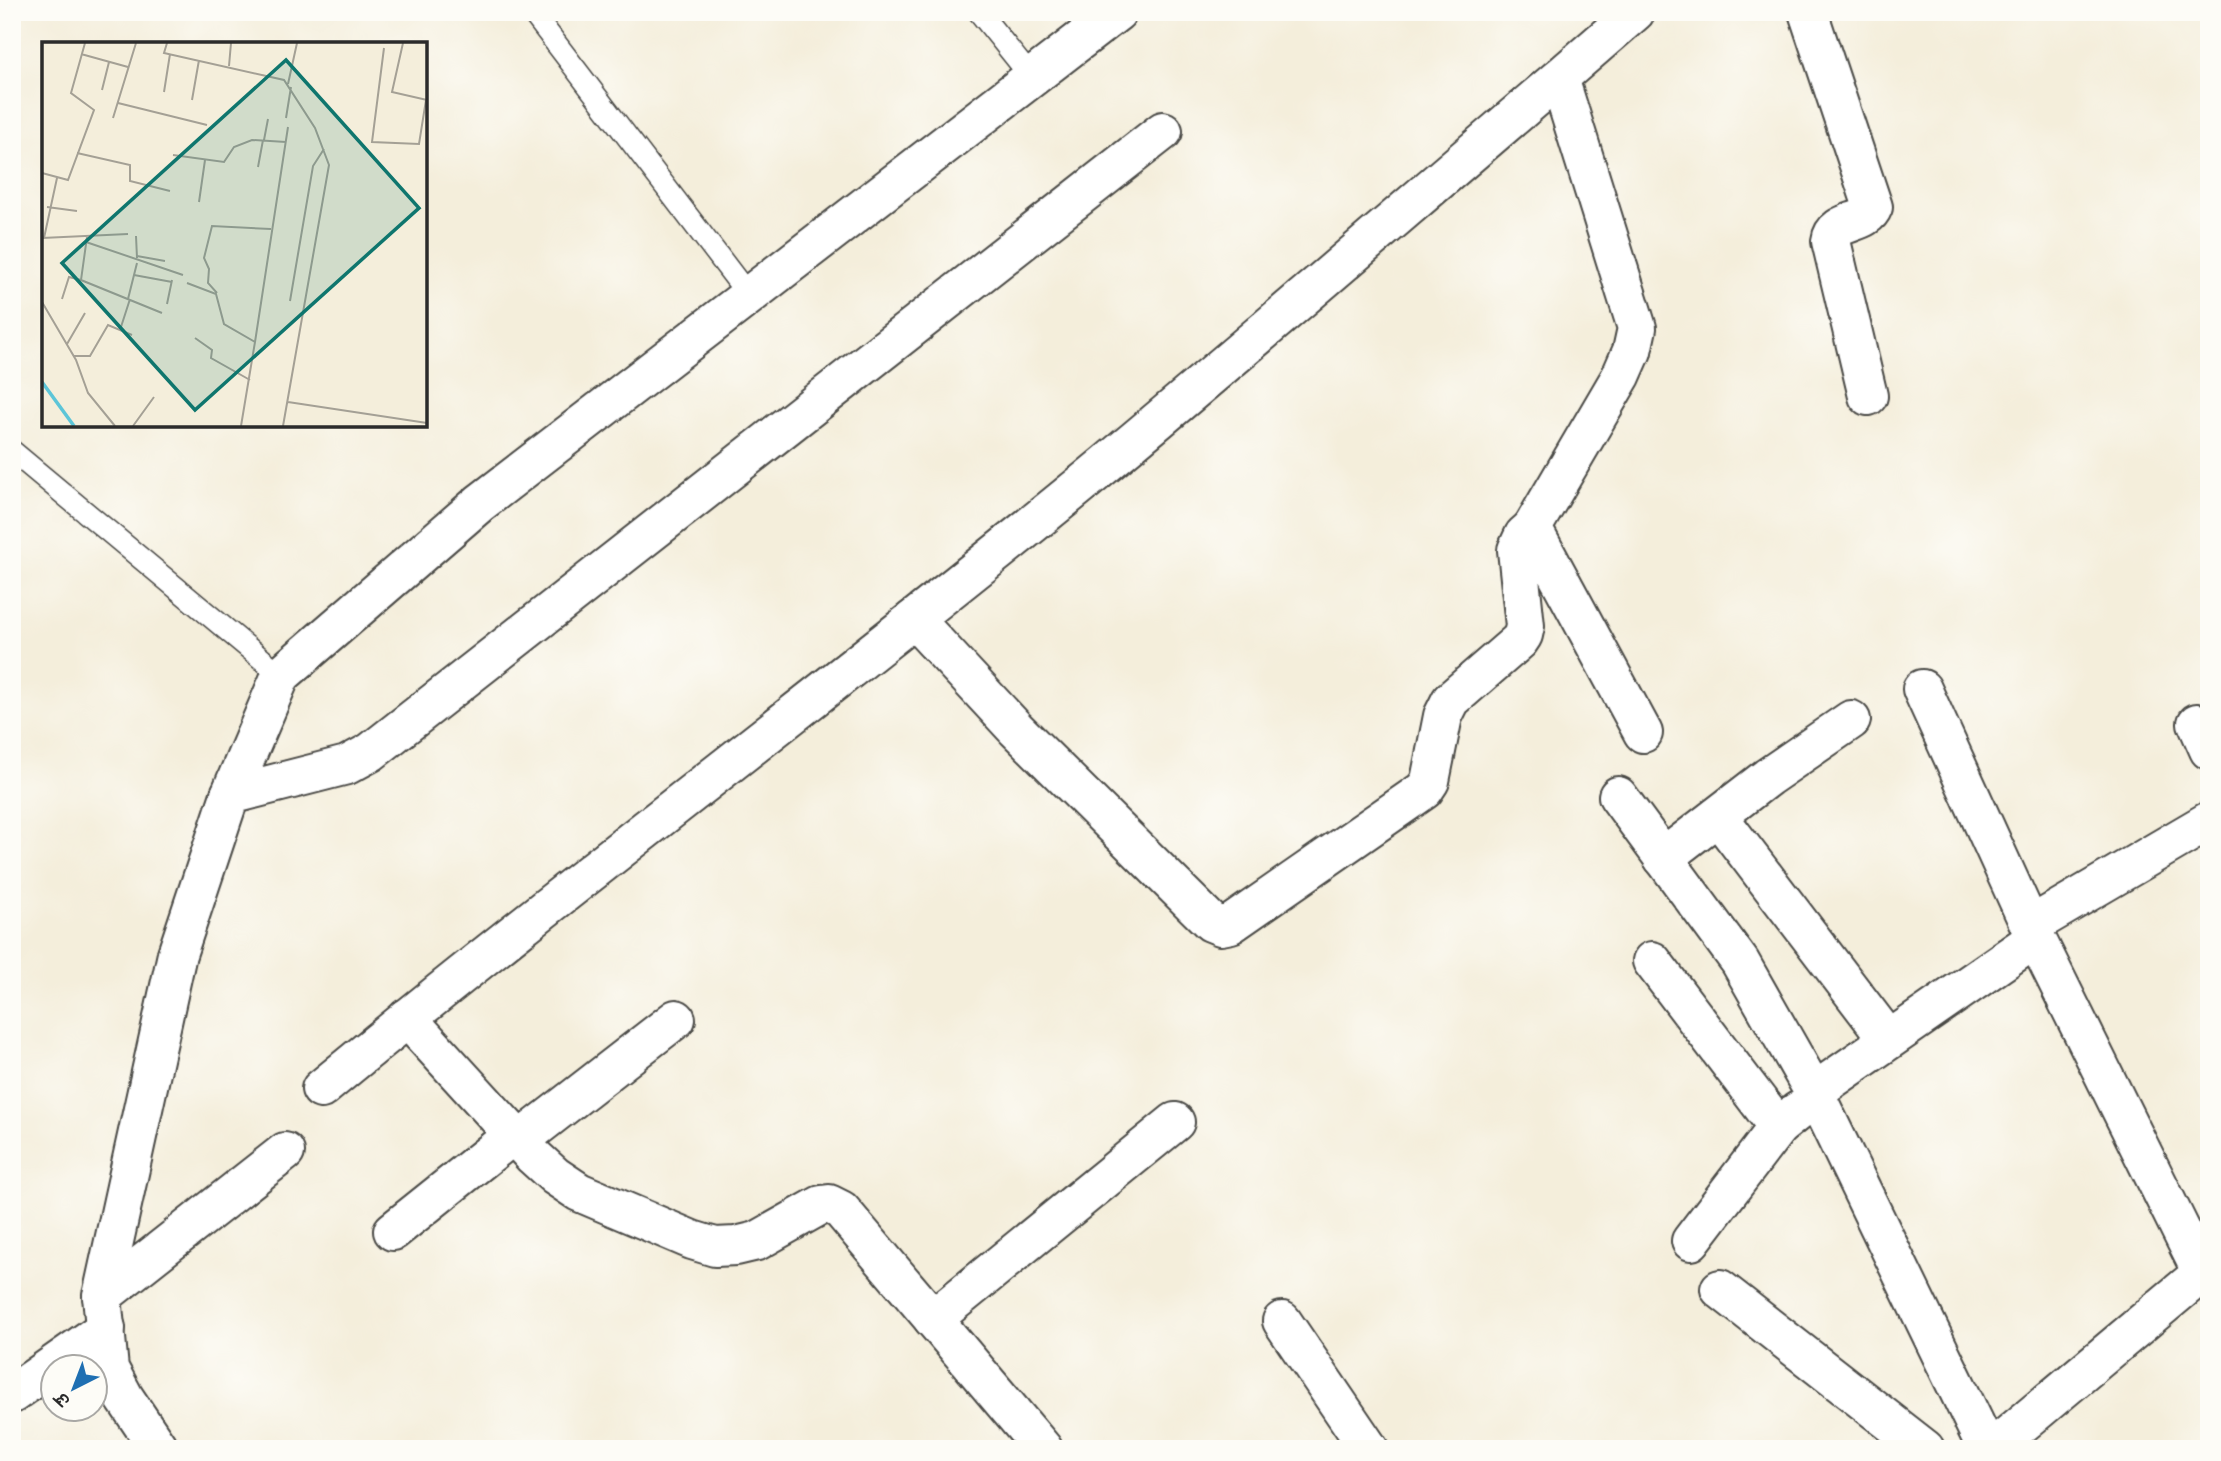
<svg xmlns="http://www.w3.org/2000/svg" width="2221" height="1461" font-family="Kalam,'Playpen Sans Deva',sans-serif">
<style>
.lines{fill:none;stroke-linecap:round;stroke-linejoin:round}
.lane-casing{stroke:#494845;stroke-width:24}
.street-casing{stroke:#494845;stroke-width:42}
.lane{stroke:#fff;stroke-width:21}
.street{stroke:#fff;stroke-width:38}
.inset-river{fill:none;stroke:#5cc5d8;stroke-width:3.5}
.inset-road{fill:none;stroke:#a4a095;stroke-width:2}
.view{fill:#0f766e;fill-opacity:0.15;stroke:#0f766e;stroke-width:3.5}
.inset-edge{fill:none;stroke:#2b2b2b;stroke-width:3.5}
</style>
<rect width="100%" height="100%" fill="#fdfcf7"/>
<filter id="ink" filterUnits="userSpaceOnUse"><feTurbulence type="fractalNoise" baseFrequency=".0143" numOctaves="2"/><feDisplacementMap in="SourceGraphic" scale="14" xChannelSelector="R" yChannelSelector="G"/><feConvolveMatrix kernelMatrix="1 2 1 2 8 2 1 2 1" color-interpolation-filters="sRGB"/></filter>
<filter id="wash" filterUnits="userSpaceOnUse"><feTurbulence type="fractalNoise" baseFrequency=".00686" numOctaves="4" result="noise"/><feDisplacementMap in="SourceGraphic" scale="28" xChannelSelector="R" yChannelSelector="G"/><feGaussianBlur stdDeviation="1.57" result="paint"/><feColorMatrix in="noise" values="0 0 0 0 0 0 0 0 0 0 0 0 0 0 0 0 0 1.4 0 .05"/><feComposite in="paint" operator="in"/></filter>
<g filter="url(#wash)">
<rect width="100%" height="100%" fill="#f4eedb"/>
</g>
<g filter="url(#ink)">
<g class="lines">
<g class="lane-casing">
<g id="lane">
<path d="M532,12l217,284"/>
<path d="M979,12l53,66"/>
<path d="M12,451l269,224"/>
</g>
</g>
<g class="street-casing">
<g id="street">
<path d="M1635,12l-76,66 78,250 -5,23 -11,25 -89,152 111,205"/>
<path d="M1808,12l65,195c-7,19 -39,11 -42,34l37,155"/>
<path d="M914,619l102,110 195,193 10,4 10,-2 193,-134 6,-9 13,-65 8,-16 68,-59 4,-6 2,-9 -8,-76 7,-15 8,-7"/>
<path d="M1922,689l108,237 172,347 -210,176"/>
<path d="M2197,723l12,27"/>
<path d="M230,795l117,-30 24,-13 792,-621"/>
<path d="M1618,796l122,166 74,130 173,357"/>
<path d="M1718,816l170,223"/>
<path d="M1663,858l105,-81 83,-57"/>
<path d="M2030,926l179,-105"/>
<path d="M1652,961l126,166"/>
<path d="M407,1018l126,138 22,20 24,16 113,48 23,7 21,-1 21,-5 64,-36 8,-1 12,6 202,239"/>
<path d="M321,1089c254,-210 519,-406 773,-615 157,-130 310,-264 465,-396"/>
<path d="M1814,1092l222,-154"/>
<path d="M519,1141l157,-122"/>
<path d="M393,1231l120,-96"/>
<path d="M1691,1241l87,-114 20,-16"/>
<path d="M1720,1289l205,160"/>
<path d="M102,1296l183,-144"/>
<path d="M933,1319l242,-197"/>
<path d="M1282,1321l87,128"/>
<path d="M12,1394l94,-66"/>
<path d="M159,1449l-35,-52 -15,-28 -7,-73 75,-342 53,-159 51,-120 199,-172 637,-491"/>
</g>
</g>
<use href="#lane" class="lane"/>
<use href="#street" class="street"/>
</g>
</g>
<g transform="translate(42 42)">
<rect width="385" height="385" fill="#f4eedb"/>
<path class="inset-river" d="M0,340l32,44"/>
<path class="inset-road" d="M125,1l-3,10 120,27 31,48 14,37 -46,261M361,1l-11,49 35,8M342,6l-12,94 47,2 7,-44M39,12l47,13M187,24l2,-23M246,42l9,-41M60,48l7,-28M122,50l6,-38M150,58l7,-40M76,61l89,22M71,76l23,-75M244,76l5,-31M222,98l4,-21M35,111l53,12v16l40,10M131,113l51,7 10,-15 18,-7 34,2M216,125l5,-27M0,131l26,7 26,-70 -23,-17 14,-50M157,160l6,-42M5,165l30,4M94,194l1,22M45,195l-6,43 81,33M0,196l86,-4M2,196l13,-60M44,200l97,33M95,214l28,5M92,233l38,7M145,241l29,11 8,30 31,18 -14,84M175,251l-9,-10 1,-14 -5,-11 8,-32 59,3M20,257l7,-22 12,3M86,257l9,-36M248,259l23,-135 11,-17M0,260l34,58 12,33 27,33M125,262l5,-24M78,288l10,-31M153,296l17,12 -1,8 39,22M213,300l33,-215M25,302l18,-31M32,314h16l18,-31 24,10M246,360l139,21M91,384l21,-29"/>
<path class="view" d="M244,18l133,148 -224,202 -133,-147z"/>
<rect width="385" height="385" class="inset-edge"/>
</g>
<rect width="2221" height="1461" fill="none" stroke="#fdfcf7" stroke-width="42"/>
<g transform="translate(74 1388) rotate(222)"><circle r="33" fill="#fdfcf7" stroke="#a9a8a5" stroke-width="2"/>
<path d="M0-5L12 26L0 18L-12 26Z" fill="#1f6fb2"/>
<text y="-10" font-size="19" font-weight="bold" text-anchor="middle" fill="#2b2b2b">उ</text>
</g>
</svg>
